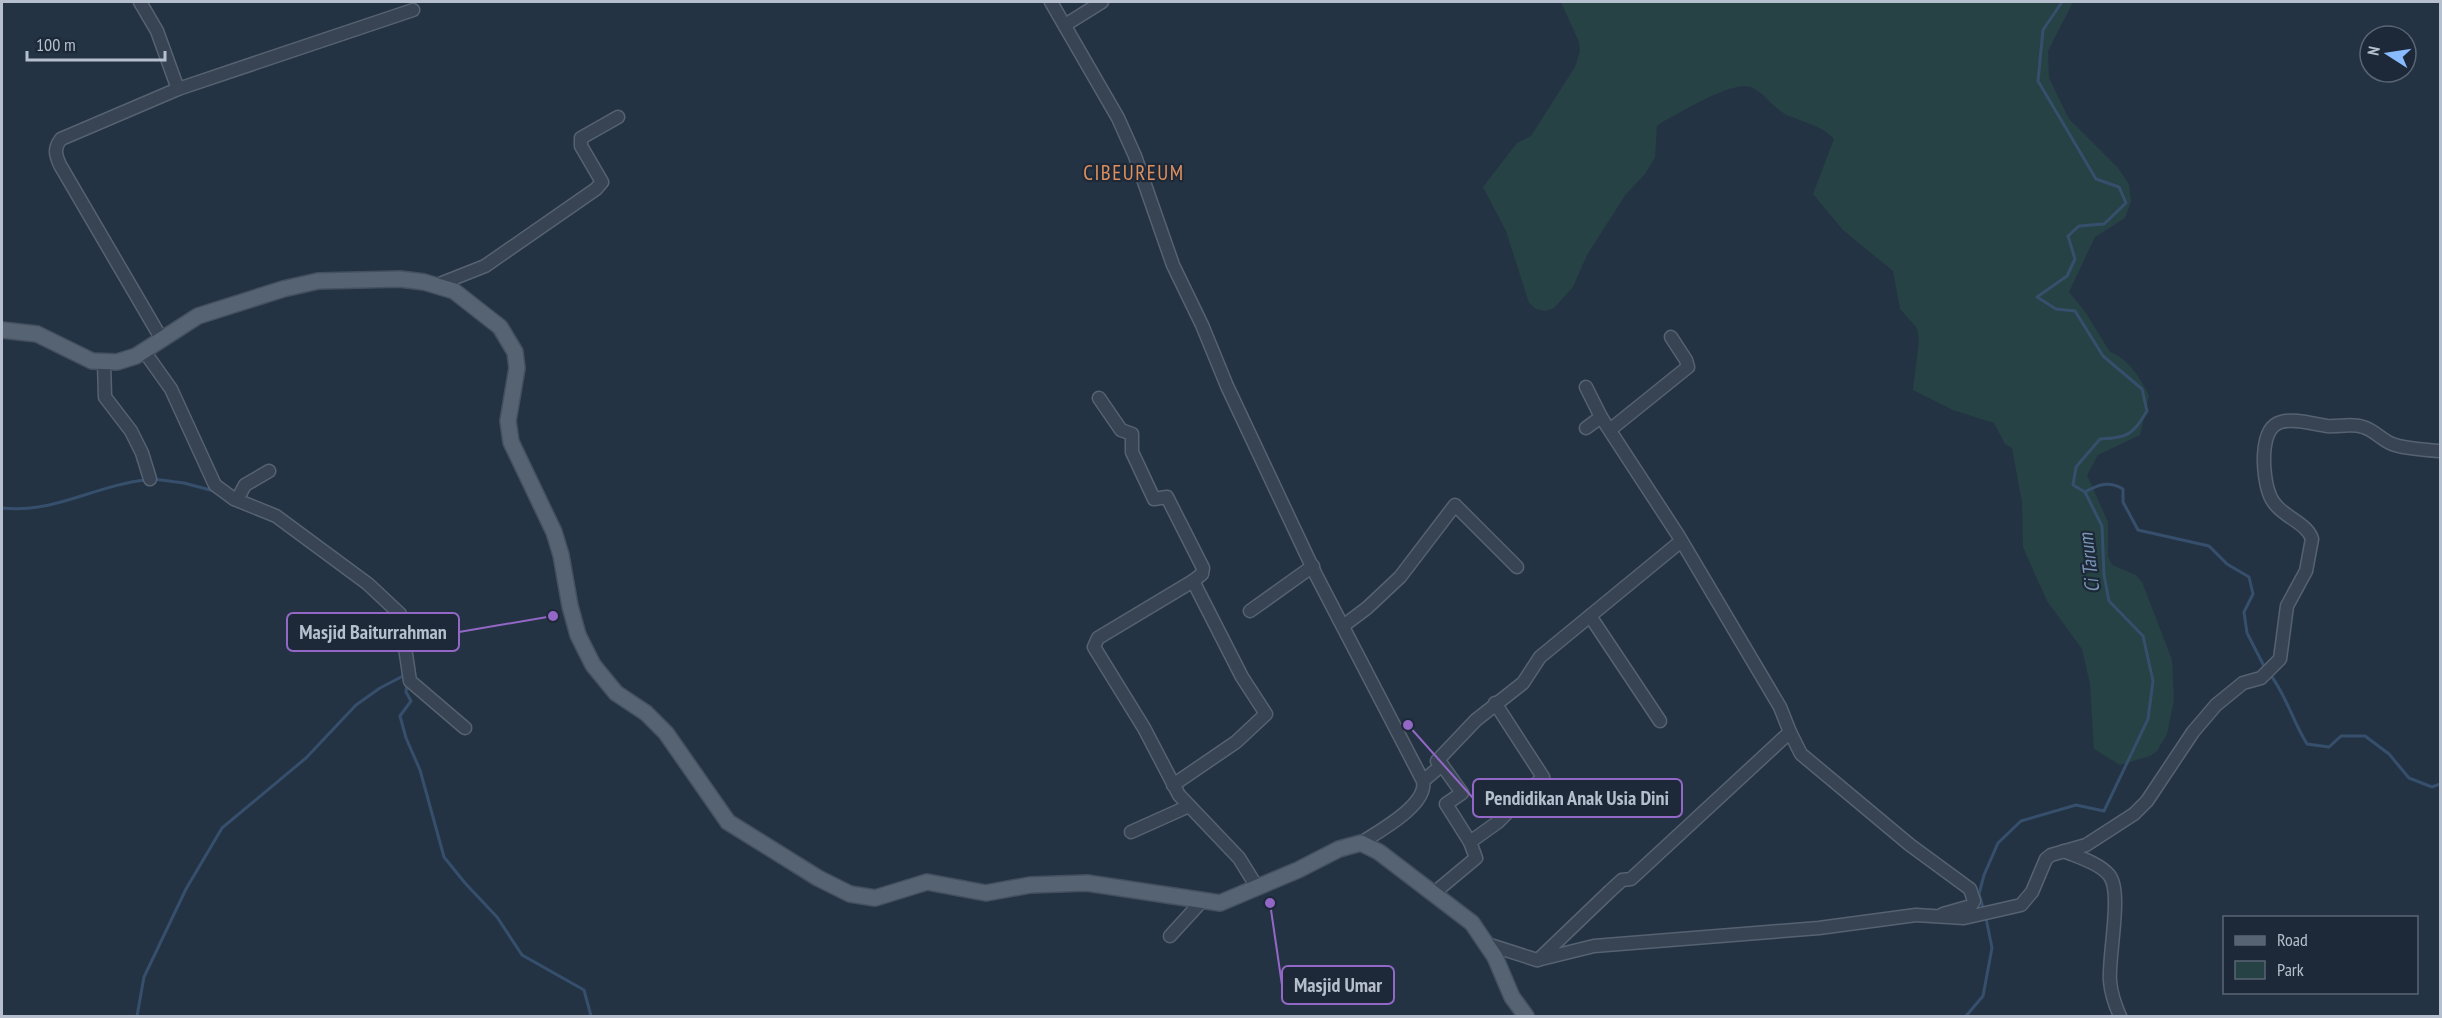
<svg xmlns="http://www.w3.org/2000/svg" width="2442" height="1018" font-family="'PT Sans Narrow',sans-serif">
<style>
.green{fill:#264244}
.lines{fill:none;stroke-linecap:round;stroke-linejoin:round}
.stream{stroke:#364f6c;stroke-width:3}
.minor-casing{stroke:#566270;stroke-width:15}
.major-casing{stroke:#45505f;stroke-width:18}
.minor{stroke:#384453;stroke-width:12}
.major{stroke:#566373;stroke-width:15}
.labels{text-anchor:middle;stroke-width:4.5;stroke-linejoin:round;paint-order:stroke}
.water-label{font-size:20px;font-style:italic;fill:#7a97b7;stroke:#1d2938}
.quarter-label{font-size:21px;letter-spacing:1.5px;fill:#df905e;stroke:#1d2938}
.leader{fill:none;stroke:#9267c5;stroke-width:2}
.callout-dot{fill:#9267c5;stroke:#1d2938;stroke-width:2}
.callout{fill:#1d2938;stroke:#9267c5;stroke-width:2}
.callout-label{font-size:20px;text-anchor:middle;font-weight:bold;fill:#b5bfcd}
</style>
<rect width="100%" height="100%" fill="#243343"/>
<path class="green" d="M1561,2h512l-25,49 1,27 20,41 49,49 11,16 2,17 -6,17 -30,19 -26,55 17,21 24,39c17,5 32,28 39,44l-9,39 -42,20 -11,20 21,47v35l4,8 24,10 6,7 30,78 2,40 -7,34 -10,17 -7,5 -30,9 -26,-16 -4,-65 -8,-35 -35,-48 -24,-54 -1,-45 -10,-54 -7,-4 -11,-21 -41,-13 -40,-20 6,-49 -2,-13 -17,-19 -7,-38 -50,-41 -30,-36 21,-55c-12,-14 -33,-17 -49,-25 -12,-7 -20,-20 -32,-26 -18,-10 -71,24 -89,33l-7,5 -2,31 -10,17 -19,20 -39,61 -14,32 -19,21 -9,3 -9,-2 -7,-6 -23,-72 -23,-44 34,-44 14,-7 44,-69 5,-16 -1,-9z"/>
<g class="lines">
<g class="stream">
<path d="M153,479l31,4 30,8"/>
<path d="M2085,492c14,-8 24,-11 38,-3v13l15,28 71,16 18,18 22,13 4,17 -9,18 3,21 18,35"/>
<path d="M2,508c51,6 94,-23 144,-28"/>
<path d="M391,611l8,35"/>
<path d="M2269,673c17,21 23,47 38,71l22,3 12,-11h24l24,18 20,24 23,9 8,-3"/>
<path d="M407,684l-1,8 5,9 -11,15 6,22 14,32 24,87 21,26 32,34 25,38 62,35 7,26"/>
<path d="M1984,911l-5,-17 5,-19 14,-32 23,-22 55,-16 28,6 44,-92 5,-38 -10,-45 -34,-35 -5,-26 -2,-49 -17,-34 -12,-7 3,-18 24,-28c27,-1 33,-4 47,-28l-5,-22 -39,-33 -28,-45 -19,-2 -19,-12 30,-21 8,-17 -7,-23 11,-10 25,-2 22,-21 -7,-16 -23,-8 -58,-98 5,-51 19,-28"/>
<path d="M137,1016l7,-39 42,-88 36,-61 84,-70 50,-53 24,-17 25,-13"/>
<path d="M1966,1016l17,-20 9,-48 -6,-30"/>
</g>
<g class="minor-casing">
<g id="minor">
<path d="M140,2l17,29 21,58"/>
<path d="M1051,2l67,116 17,38 38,109 29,60 25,61 89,189 107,206c5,24 -44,50 -62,62"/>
<path d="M1065,25l37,-23"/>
<path d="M437,285l48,-19 111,-77 6,-7 -21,-36v-8l37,-21"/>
<path d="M161,338l-101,-173c-5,-11 -6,-17 1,-26l117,-50 235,-79"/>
<path d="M144,351l27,38 44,96 19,14 4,-1 7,-13 24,-14"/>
<path d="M104,362l1,35 26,34 11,22 8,26"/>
<path d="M1586,387l15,30 77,118 102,172 10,25"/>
<path d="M1099,398l22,32 11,4v18l22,47 13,-2 36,71 -1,6 -9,7"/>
<path d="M1586,428l15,-11"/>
<path d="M1611,429l77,-62 -2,-7 -15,-23"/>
<path d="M234,499l42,17 92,68 32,30 10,67 55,47"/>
<path d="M1250,611l63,-45"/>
<path d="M1590,616l70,105"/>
<path d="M1343,626l24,-18 33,-31 55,-72 62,62"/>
<path d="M1442,765l20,28 -16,11 24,38 28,-20 45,-45 -48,-74"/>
<path d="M1423,781l19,-16 -5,-4 39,-41 47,-37 17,-26 140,-115"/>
<path d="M1173,785l63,-43 30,-28 -24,-37 -49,-96 -95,57 -4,9 50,81 35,67 60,63 18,29"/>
<path d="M1131,832l58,-26"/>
<path d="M2064,851c14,6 35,12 45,24 14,16 -1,81 1,106 1,12 5,24 10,35"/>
<path d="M1434,893l42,-35 -6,-16"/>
<path d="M1170,936l32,-35"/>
<path d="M1487,944l50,16 57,-14 225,-18 97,-13 48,3 57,-13 11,-13 14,-33 5,-4 35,-10 48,-31 13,-13 46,-69 23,-27 27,-22 18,-5 19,-19 7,-53 19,-35 6,-32c-5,-18 -36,-23 -43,-46 -6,-16 -11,-65 12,-71 14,-4 32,2 46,4 12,1 24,-3 36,1 12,3 20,15 32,18 14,4 30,5 45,6"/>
<path d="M1538,960l72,-69 12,-11 9,-1 159,-147 11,22 30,25 79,66 60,44 4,12 -3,5 -28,8"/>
</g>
</g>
<g class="major-casing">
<path id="major" d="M2,330l35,4 55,27 25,1 19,-6 62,-40 85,-27 35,-8 82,-2 24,3 30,9 46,36 15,25 2,16 -9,53 3,21 43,90 7,23 9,51 8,29 15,30 23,28 30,20 20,20 62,89 90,56 32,16 25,4 52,-16 59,11 44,-8 57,-2 133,20 78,-33 41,-21 22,-6 18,9 93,71 23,34 17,40 14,19"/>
</g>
<use href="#minor" class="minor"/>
<use href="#major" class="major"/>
</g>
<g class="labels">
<g class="water-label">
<text transform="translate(2089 563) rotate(-97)" y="7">Ci Tarum</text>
</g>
<g class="quarter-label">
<text x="1134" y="180">CIBEUREUM</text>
</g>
</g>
<path class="leader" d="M553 616L459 632M1408 725L1473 798M1270 903L1282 985"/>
<g class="callout-dot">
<circle cx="553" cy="616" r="6"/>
<circle cx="1408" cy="725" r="6"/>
<circle cx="1270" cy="903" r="6"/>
</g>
<g class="callout">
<rect x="287" y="613" width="172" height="38" rx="6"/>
<rect x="1473" y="779" width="209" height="38" rx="6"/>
<rect x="1282" y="966" width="112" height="38" rx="6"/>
</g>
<g class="callout-label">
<text x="373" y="639">Masjid Baiturrahman</text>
<text x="1577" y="805">Pendidikan Anak Usia Dini</text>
<text x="1338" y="992">Masjid Umar</text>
</g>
<rect width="2442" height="1018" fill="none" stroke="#b5bfcd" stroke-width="6"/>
<rect x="2223" y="916" width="195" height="78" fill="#1d2938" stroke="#5a6574" stroke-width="1.5"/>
<rect x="2235" y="936" width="30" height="9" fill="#566373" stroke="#5a6574" stroke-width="1.5"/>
<text x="2277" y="946" font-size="18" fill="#b5bfcd">Road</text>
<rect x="2235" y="961" width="30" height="18" fill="#264244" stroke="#5a6574" stroke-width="1.5"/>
<text x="2277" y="976" font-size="18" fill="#b5bfcd">Park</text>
<g transform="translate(2388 54) rotate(282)"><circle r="28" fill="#1d2938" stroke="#5a6574" stroke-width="1.5"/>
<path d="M0-4.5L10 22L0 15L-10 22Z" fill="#88bbff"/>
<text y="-9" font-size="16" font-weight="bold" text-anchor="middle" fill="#b5bfcd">N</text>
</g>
<path d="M27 51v9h138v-9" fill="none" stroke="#b5bfcd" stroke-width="3"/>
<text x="36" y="51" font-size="18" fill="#b5bfcd" stroke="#1d2938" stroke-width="4.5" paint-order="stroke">100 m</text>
</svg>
